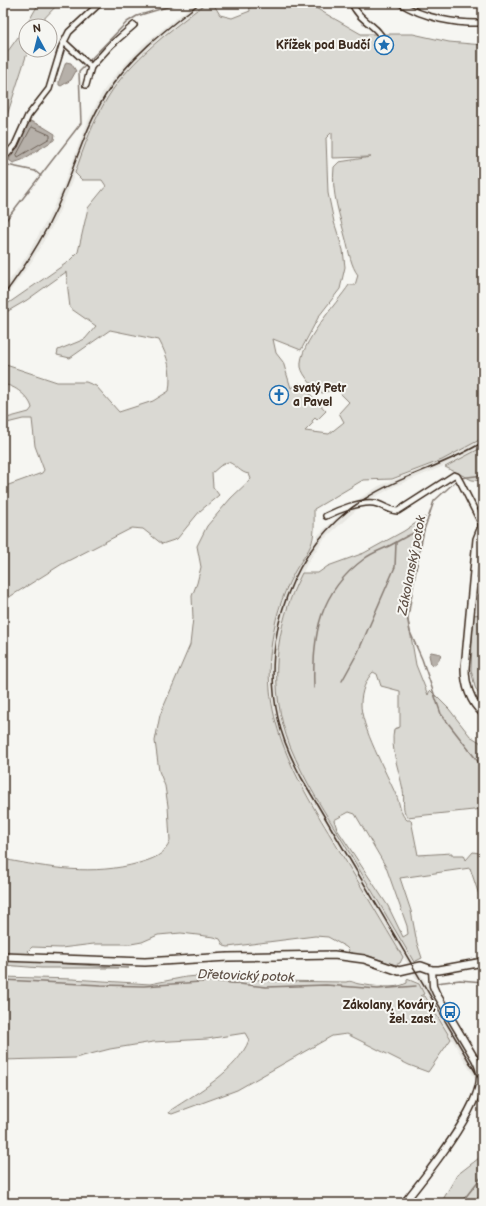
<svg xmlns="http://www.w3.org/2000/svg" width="486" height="1206" font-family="'Balsamiq Sans',sans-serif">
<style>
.built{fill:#e8e7e2}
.green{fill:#dad9d3;stroke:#8a8278;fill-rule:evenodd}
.water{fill:#b6b0a9;stroke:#857a71}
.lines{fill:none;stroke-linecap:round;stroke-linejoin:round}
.shore{stroke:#6c6056;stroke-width:1}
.stream{stroke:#857a71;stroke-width:1.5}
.minor-casing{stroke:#3b2a1e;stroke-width:8}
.tertiary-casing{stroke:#3b2a1e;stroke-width:9}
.secondary-casing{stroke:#3b2a1e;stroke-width:10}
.minor{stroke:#f6f6f2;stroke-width:5}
.tertiary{stroke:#f6f6f2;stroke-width:6}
.secondary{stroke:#f6f6f2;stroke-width:7}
.rail{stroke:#3b2a1e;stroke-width:1.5}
.labels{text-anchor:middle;stroke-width:4;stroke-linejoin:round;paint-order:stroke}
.poi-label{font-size:12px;font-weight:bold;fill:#3b2a1e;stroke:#f6f6f2;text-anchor:end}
.water-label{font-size:13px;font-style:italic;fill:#605248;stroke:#f6f6f2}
</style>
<rect width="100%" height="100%" fill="#f6f6f2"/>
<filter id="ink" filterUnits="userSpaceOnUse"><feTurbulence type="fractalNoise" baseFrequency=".025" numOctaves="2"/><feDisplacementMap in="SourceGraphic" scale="8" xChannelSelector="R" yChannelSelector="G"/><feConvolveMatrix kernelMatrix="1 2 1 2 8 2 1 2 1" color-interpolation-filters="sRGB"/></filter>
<g filter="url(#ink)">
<g class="built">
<path d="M195,3h11l-58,47 -27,30 -13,17 -15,29 -26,68 -13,29 -22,38 -29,40v-11l23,-33 21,-37 14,-29 26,-68 15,-30 13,-18 28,-30z"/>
<path d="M483,438v9l-19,11 -69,28 -31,17 -40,36 -16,23 -18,37 -8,25 -4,26 -1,23 4,45 15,41 35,63 152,257v13l-185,-313 -15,-31 -9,-29 -4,-46 1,-24 4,-26 8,-26 18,-39 18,-24 32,-30 28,-18 63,-26z"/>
</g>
<g class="green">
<path d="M39,3h20l-22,23h-11z"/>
<path d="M206,3h7l7,12 12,3 18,-7 -1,-8h58l54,31h52l36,8 34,3v393l-41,22 -50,19 -29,1 -49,29c0,10 1,23 -2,33 -3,10 -13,21 -18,31 -13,24 -20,49 -23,75 -11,77 31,140 68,202 22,36 43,72 64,107l-3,6 -5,2 -26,-9 -21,-3 1,-3 -3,-3 -18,-10 -13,-1 -87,11 -4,-1 -4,-7 -6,-2 -33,-4 -23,2 -16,7 -11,2h-37l-33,4 -29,-1 -4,4 4,4h-3l-26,-2v-94c46,9 90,17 136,4 14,-4 26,-8 31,-22l-2,-35 -3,-20 -6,-15 -4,-30 5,-26 30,-70 3,-27 -1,-22 5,-13 4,-16 -4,-21 10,-20 24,-28 20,-19 -2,-5c-9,-1 -12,-9 -21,-12l-8,4 -8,7 1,14 6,8 -19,16 -23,28 -15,5 -19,-15 -11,-1 -70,36 -51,32 -5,5 -3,9v-123l39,-14 2,-3 -9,-24 -3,-27h-9l-20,5v-5l26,-7 3,-4c-2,-10 -18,-24 -29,-23v-21l54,18h29l10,4 23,26 34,-11 16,-10c3,-19 -1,-34 -10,-51l-49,-10 -40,28 -13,-3 1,-5 27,-11 11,-13 -26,-18 -4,-36 -39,28 -24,14v-7l65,-45 10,-10 10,-44 18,-22 -4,-6h-20l-7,-7c9,-26 18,-52 33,-76 23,-38 63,-67 98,-94zM332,132v26l39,-1 -32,5 -5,5c-3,26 6,49 12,73 3,12 5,26 12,35l-3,10h-6c-12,18 -51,60 -48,82 1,5 4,9 7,13 4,5 7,11 14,13l14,-4 13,13 -10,11 5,9 -15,12 -24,-3 8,-8 -1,-2 3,-3 2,2 9,-9 -26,-28 -9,5 -8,-26 -7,-9 -3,-14 28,11 18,-34 21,-27 5,-22 -2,-17 -9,-28 -6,-29 -2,-55z"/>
<path d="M26,26v24h2l-25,78v-70z"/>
<path d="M483,447v34l-11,-1 -27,-13z"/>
<path d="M425,517l-17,102 8,46 12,30 2,-5 19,19 21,27 13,8v65l-76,8c-6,-9 -2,-18 -4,-27 -4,-21 -13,-40 -9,-61l6,-2v-36l-19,-5 -4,-12 -4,-2c-7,7 -12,21 -12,31 -1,22 26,71 35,92 4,8 4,20 11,25h4l7,35 34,-2v2h12l2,5 7,-8 6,1v4h4v50l-13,-39 -70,10 11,33 6,32 5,15 -8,4c-24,-40 -47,-80 -71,-120 -19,-31 -39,-62 -53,-96 -22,-56 -16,-119 12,-173h16l10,-7 36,-13 40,-22zM349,812l6,2 31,53 21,59 1,8 -5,3 -15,-31 -51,-77 -3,-9z"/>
<path d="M483,614v88l-8,-15 -4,-17 2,-55z"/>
<path d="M3,960l126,8h-88l-38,-3z"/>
<path d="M211,975l60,6 75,1c6,-2 7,1 13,2 13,2 36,6 48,-1v-4l12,5 5,10 -4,2h5l26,43 -23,33 -19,-7 -62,-31 -15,2 -95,54 -65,24 -3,-1 2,-3c27,-18 66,-39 78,-70l-4,-7 -38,6 -54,3 -43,7 -35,9 -72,2v-83l69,2 78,5 36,-7z"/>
<path d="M483,1155v48h-42l16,-28z"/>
</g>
<g class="water">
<path d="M66,62l5,1 5,8 -5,9 -10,6 -2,-1v-4z"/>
<path d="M30,121l12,5 13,8 -1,6 -32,20 -9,3 -4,-3z"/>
<path d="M431,652l10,2 -2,6 -4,5 -4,-1 -2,-9z"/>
</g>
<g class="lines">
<path class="shore" d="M32,127l18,8v3l-32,19 -1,-2z"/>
<g class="stream">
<path d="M88,62l39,-40 10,-6 43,-13"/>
<path d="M3,167l4,-2 28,6 6,5"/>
<path d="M3,224l78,-101 -2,-51 7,-7"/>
<path d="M460,478l23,-3"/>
<path d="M457,480l-23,21 -10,29 -13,62 -4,24 3,16 12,27 19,55 42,54"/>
<path d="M342,681l16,-29 37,-85 1,-24"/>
<path d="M314,688c-2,-53 5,-96 50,-129 7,-6 17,-9 25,-13 12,-6 22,-14 35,-16"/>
<path d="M3,980l98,5 43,1 70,-5 52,6 60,-2 52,4 38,-3"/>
<path d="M436,983l24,-3 23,2"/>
<path d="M461,1203l22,-28"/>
</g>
<g class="minor-casing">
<g id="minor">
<path d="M352,3c6,17 27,24 30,35"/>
<path d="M400,3c23,15 56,21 83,20"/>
<path d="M64,42l27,25 -5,18"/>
<path d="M91,67l20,-22 23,-20"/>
<path d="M3,159l12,-14 13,-29 21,-27 13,-43 7,-14 31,-29"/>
<path d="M326,516c12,-6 35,-15 48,-13 9,2 16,8 24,8l56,-36 3,1 4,7 21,42"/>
<path d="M474,581l9,1"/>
</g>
</g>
<g class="tertiary-casing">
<path id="tertiary" d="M404,1203c21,-26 76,-94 76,-126 1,-7 -2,-12 -5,-18l-39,-66 -3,-7 -1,-16"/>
</g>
<g class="secondary-casing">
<g id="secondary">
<path d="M483,524l-6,15 -12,129c0,16 5,34 18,45"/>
<path d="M3,957l142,5 83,-5 106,-2 30,4 35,12 22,-5 11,4h7l44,-8"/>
</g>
</g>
<use href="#minor" class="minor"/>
<use href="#tertiary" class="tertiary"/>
<use href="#secondary" class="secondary"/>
<g class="rail">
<path d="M3,296c25,-33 46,-67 61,-105 13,-32 23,-66 41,-95 23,-38 61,-67 95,-93"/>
<path d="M483,442c-38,24 -82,33 -120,58 -71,45 -103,138 -85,218 4,21 13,40 23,59l182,308"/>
</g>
</g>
</g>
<defs>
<g id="sight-ring" transform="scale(1)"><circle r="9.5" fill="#f6f6f2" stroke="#1f6fb2" stroke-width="1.5"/><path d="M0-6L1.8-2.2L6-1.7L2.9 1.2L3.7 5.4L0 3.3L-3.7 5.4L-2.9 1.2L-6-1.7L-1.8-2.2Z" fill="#1f6fb2"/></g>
<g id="church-ring" transform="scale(1)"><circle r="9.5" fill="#f6f6f2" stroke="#1f6fb2" stroke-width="1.5"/><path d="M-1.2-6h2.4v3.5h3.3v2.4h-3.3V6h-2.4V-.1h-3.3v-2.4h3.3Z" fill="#1f6fb2"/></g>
<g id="bus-ring" transform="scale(1)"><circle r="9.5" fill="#f6f6f2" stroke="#1f6fb2" stroke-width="1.5"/><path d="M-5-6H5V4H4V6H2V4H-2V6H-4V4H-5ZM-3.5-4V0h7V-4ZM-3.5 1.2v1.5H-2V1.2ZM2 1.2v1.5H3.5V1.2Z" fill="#1f6fb2"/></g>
</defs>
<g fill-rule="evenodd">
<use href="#sight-ring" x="384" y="45"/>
<use href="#church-ring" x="279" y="395"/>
<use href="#bus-ring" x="450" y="1012"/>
</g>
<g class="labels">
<g class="poi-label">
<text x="370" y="49">Křížek pod Budčí</text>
<text x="293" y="392" text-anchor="start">svatý Petr<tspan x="293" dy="14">a Pavel</tspan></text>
<text x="436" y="1009">Zákolany, Kováry,<tspan x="436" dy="14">žel. zast.</tspan></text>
</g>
<g class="water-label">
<text transform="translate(411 565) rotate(-79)" y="5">Zákolanský potok</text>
<text transform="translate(246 975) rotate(2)" y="5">Dřetovický potok</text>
</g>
</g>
<rect width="486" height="1206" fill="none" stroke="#f6f6f2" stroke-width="16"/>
<rect x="8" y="8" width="470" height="1190" fill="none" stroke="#3b2a1e" stroke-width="1.5" filter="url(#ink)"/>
<g transform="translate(38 38) rotate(353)"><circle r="19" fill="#f6f6f2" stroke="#aba49d"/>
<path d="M0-3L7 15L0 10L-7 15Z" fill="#1f6fb2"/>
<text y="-6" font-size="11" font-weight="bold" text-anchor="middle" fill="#3b2a1e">N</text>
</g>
</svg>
